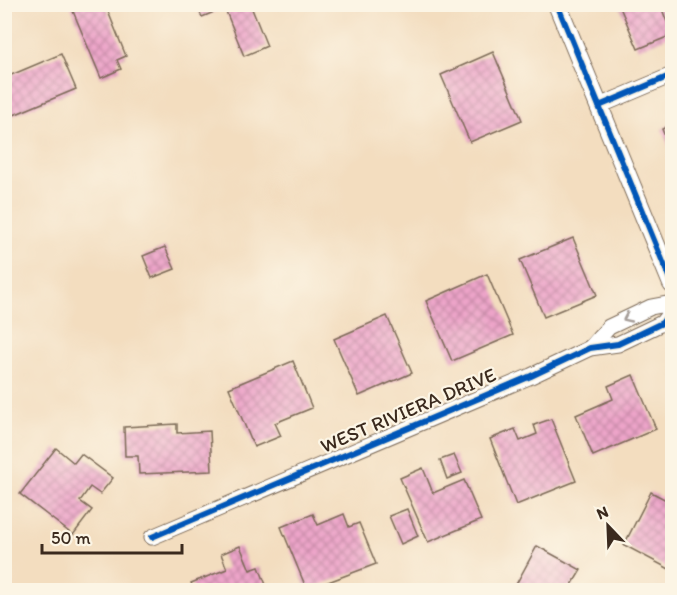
<svg xmlns="http://www.w3.org/2000/svg" width="677" height="595" font-family="Itim,sans-serif">
<style>
.building{fill:url(#building-cross-hatch)}
.lines{fill:none;stroke-linecap:round;stroke-linejoin:round}
.minor-casing{stroke:#7b6956;stroke-width:17}
.tertiary-casing{stroke:#7b6956;stroke-width:20}
.minor{stroke:#fff;stroke-width:15}
.tertiary{stroke:#fff;stroke-width:18}
.cycleway-casing{stroke:#fcf5e5;stroke-width:10}
.cycleway{stroke:#0057b8;stroke-width:6}
.oneway{stroke:#a79f9a}
.labels{text-anchor:middle;stroke-width:4.5;stroke-linejoin:round;paint-order:stroke}
.street-label{font-size:20px;fill:#3b2a1e;stroke:#fcf5e5}
</style>
<defs>
<pattern id="building-cross-hatch" width="8" height="8" patternUnits="userSpaceOnUse" patternTransform="scale(1.5)"><rect width="8" height="8" fill="#eda4c9"/><path d="M0 0l8 8M0 8l8-8" fill="none" stroke="#c186a3"/></pattern>
</defs>
<rect width="100%" height="100%" fill="#fcf5e5"/>
<filter id="ink" filterUnits="userSpaceOnUse"><feTurbulence type="fractalNoise" baseFrequency=".0167" numOctaves="2"/><feDisplacementMap in="SourceGraphic" scale="12" xChannelSelector="R" yChannelSelector="G"/><feConvolveMatrix kernelMatrix="1 2 1 2 8 2 1 2 1" color-interpolation-filters="sRGB"/></filter>
<filter id="wash" filterUnits="userSpaceOnUse"><feTurbulence type="fractalNoise" baseFrequency=".008" numOctaves="4" result="noise"/><feDisplacementMap in="SourceGraphic" scale="24" xChannelSelector="R" yChannelSelector="G"/><feGaussianBlur stdDeviation="1.35" result="paint"/><feColorMatrix in="noise" values="0 0 0 0 0 0 0 0 0 0 0 0 0 0 0 0 0 1.4 0 .05"/><feComposite in="paint" operator="in"/></filter>
<g filter="url(#wash)">
<rect width="100%" height="100%" fill="#f3ddbf"/>
<g id="blocks">
<g class="building">
<path d="M70,4h35l21,52 -9,4 4,9 -20,9z"/>
<path d="M196,4h21l2,6 -17,7z"/>
<path d="M236,4h14l17,42 -23,10 -19,-47z"/>
<path d="M660,4l12,31 -34,14 -19,-44z"/>
<path d="M493,52l29,68 -52,22 -29,-67z"/>
<path d="M61,54l15,35 -72,30v-41z"/>
<path d="M672,124v30l-10,-25z"/>
<path d="M573,238l24,57 -53,22 -24,-57z"/>
<path d="M165,247l10,22 -23,9 -9,-22z"/>
<path d="M487,274l26,61 -61,26 -26,-60z"/>
<path d="M387,316l25,57 -53,23 -25,-57z"/>
<path d="M293,361l19,47 -37,15 6,13 -27,11 -25,-59z"/>
<path d="M633,375l23,54 -63,27 -17,-41 37,-16 -5,-13z"/>
<path d="M551,419l25,62 -60,24 -26,-66 25,-10 5,12 17,-7 -3,-9z"/>
<path d="M177,424v9l33,-2 2,40 -73,3 -1,-18h-13l-1,-29z"/>
<path d="M56,448l18,15 7,-9 32,24 -13,16 -10,-7 -10,14 12,9 -19,25 -53,-41z"/>
<path d="M454,455l8,18 -15,6 -7,-19z"/>
<path d="M423,468l10,25 31,-13 17,40 -53,22 -28,-64z"/>
<path d="M651,492l21,11 -1,67 -47,-25z"/>
<path d="M407,509l11,27 -17,8 -12,-28z"/>
<path d="M313,514l5,11 26,-11 5,13 10,-4 17,41 -69,26 -26,-63z"/>
<path d="M240,546l10,24 9,-3 9,23h-74l-3,-7 36,-14 -6,-15z"/>
<path d="M537,546l44,24 -12,20h-56z"/>
</g>
</g>
</g>
<g filter="url(#ink)">
<use href="#blocks" fill-opacity="0" stroke="#7b6956" stroke-width="1.5"/>
<g class="lines">
<g class="minor-casing">
<g id="minor">
<path d="M599,106l73,-31"/>
<path d="M590,348l19,-21 42,-20 21,-4"/>
<path d="M152,537l379,-161 59,-28 28,-4 44,-21 10,-13"/>
</g>
</g>
<g class="tertiary-casing">
<path id="tertiary" d="M557,4l115,280"/>
</g>
<use href="#minor" class="minor"/>
<use href="#tertiary" class="tertiary"/>
<g class="cycleway-casing">
<g id="cycleway">
<path d="M557,4l115,280"/>
<path d="M599,106l73,-31"/>
<path d="M152,537l379,-161 59,-28 28,-4 44,-21 10,-13"/>
</g>
</g>
<use href="#cycleway" class="cycleway"/>
</g>
<defs><path id="oneway-chevron" d="M-2-3.5L2.5 0L-2 3.5" fill="none" stroke-width="1.6" stroke-linecap="round" stroke-linejoin="round" transform="scale(1.5)"/></defs>
<use class="oneway" href="#oneway-chevron" transform="translate(627 318) rotate(155)"/>
</g>
<g class="labels">
<g class="street-label">
<text transform="translate(408 410) rotate(-23)" y="7">WEST RIVIERA DRIVE</text>
</g>
</g>
<rect width="677" height="595" fill="none" stroke="#fcf5e5" stroke-width="24"/>
<g transform="translate(608 526) rotate(337)" stroke="#fcf5e5" stroke-width="4.5" paint-order="stroke">
<path d="M0-4.5L10 22L0 15L-10 22Z" fill="#3b2a1e"/>
<text y="-9" font-size="16" font-weight="bold" text-anchor="middle" fill="#3b2a1e">N</text>
</g>
<path d="M42 544v9h140v-9" fill="none" stroke="#3b2a1e" stroke-width="3"/>
<text x="51" y="544" font-size="18" fill="#3b2a1e" stroke="#fcf5e5" stroke-width="4.5" paint-order="stroke">50 m</text>
</svg>
